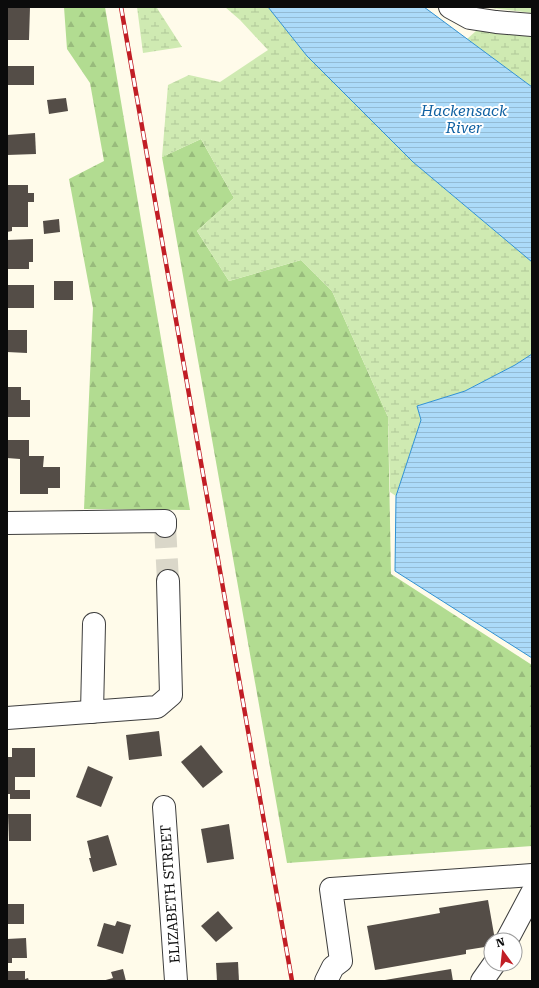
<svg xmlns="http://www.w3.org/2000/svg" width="539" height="988" font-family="'Roboto Serif',serif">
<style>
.forest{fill:url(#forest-firs)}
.wetland{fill:url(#wetland-marsh)}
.water{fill:url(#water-rules);stroke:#3091d3}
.building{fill:#544d47}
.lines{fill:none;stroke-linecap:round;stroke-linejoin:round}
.minor-tunnel{stroke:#dad7c9;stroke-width:22;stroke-dasharray:22 11;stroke-linecap:butt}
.minor-casing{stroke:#3e3e3e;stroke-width:24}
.minor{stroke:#fff;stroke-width:22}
.rail-casing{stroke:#c11e25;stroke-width:4.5}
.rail{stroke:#fff;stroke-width:3;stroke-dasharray:9;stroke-linecap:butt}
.labels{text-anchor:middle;stroke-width:4;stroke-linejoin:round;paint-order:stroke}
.street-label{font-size:14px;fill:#0b0b0b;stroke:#fff}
.water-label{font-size:15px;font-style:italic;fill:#1061a2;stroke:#fff}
</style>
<defs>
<pattern id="forest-firs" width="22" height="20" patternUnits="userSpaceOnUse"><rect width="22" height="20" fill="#b2dc91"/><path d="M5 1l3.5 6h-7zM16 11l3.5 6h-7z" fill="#98bb7c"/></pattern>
<pattern id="wetland-marsh" width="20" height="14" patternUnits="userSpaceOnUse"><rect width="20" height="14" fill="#cfeab2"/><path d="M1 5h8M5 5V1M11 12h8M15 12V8" fill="none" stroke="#b0c798"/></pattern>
<pattern id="water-rules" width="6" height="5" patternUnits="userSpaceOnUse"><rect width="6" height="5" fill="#acdbf9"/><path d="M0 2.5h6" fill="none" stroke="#93bbd4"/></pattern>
</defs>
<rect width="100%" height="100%" fill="#fffbea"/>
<g class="forest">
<path d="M64,7h41l85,503 -106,-1 9,-201 -24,-129 35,-18 -14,-78 -23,-34z"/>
<path d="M201,139l33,59 -37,33 32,50 72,-21 31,31 56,126 3,157 141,91v181l-245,17 -125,-706z"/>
</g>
<g class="wetland">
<path d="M137,7h20v1l25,39 -39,6z"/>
<path d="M225,7h43l39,49 106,106 119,100v92l-17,11 -50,26 -48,15 4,14 -25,76 -6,-4 -2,-75 -56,-126 -31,-31 -72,21 -32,-50 37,-33 -33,-59 -39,18 6,-72 21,-10 31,7 48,-32 -28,-30z"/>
<path d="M483,7h49v6z"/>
<path d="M485,23l47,10v54l-65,-48z"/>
</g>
<g class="water">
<path d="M268,7h156l108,80v175l-119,-100 -106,-106z"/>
<path d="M532,354v304l-137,-87 1,-75 25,-76 -4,-14 48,-15 50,-26z"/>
</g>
<g class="building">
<path d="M7,7h23l-1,33h-22z"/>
<rect x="7" y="66" width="27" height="19"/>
<path d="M66,98l2,13 -19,3 -2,-14z"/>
<path d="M35,133l1,21 -29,1v-20z"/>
<path d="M7,185h21v8h6v9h-6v25h-16v4l-5,1z"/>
<path d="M59,219l1,13 -16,2 -1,-13z"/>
<path d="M33,239v23h-4v7h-22v-29z"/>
<rect x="54" y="281" width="19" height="19"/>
<rect x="7" y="285" width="27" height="23"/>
<path d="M7,330h20v23l-20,-1z"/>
<path d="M7,387h14v13h9v17h-23z"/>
<path d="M8,440h21v16h15l-1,11h17v21h-12v6h-28v-35l-13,-1z"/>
<path d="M159,731l3,25 -33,4 -3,-25z"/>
<path d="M201,745l22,27 -20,16 -22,-26z"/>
<path d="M12,748h23v29h-20v13h15v9h-20v-5h-3v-37h5z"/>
<path d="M88,766l25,11 -12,30 -25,-10z"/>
<path d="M8,814h23v27h-22z"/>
<path d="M229,824l5,35 -27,4 -6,-34z"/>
<path d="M108,835l9,30 -24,7 -4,-14h2l-4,-17z"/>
<path d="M488,900l7,40h-4v6l-25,4v4l-91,16 -8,-44 73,-13 -1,-5z"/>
<rect x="8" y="904" width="16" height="20"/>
<path d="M218,911l15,17 -17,14 -15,-16z"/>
<path d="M117,921l14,4 -8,29 -26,-8 7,-23 11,3z"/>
<path d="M26,938l1,20h-15v5h-5v-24z"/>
<path d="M238,962l1,19h-22l-1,-18z"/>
<path d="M123,969l3,12h-24l11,-3 -2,-6z"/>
<path d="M451,969l2,12h-68v-1z"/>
<path d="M8,971h17v8l3,-1 1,3h-21z"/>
</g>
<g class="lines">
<path class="minor-tunnel" d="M165,526l3,55"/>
<g class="minor-casing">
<g id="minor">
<path d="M450,7l20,11 26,4 36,3"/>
<path d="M7,523l158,-2v5"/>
<path d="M92,712l2,-88"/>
<path d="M7,718l150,-11 14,-12 -3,-114"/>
<path d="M164,807l12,174"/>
<path d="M507,940l25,-47"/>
<path d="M326,981l7,-14 8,-6 -10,-72 201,-14"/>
<path d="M482,981l12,-17"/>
</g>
</g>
<use href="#minor" class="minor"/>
<g class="rail-casing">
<path id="rail" d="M121,7l171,974"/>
</g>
<use href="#rail" class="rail"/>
</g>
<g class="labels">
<g class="street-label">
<text transform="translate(170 894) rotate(-94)" y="5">ELIZABETH STREET</text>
</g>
<g class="water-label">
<text x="464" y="116">Hackensack<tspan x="464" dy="17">River</tspan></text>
</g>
</g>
<rect width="539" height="988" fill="none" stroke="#0b0b0b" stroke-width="16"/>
<g transform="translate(503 952) rotate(345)"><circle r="19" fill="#ffffff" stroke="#9d9d9d"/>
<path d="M0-3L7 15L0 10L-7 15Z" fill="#c11e25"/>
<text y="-6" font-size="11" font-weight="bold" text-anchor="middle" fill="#0b0b0b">N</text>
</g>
</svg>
